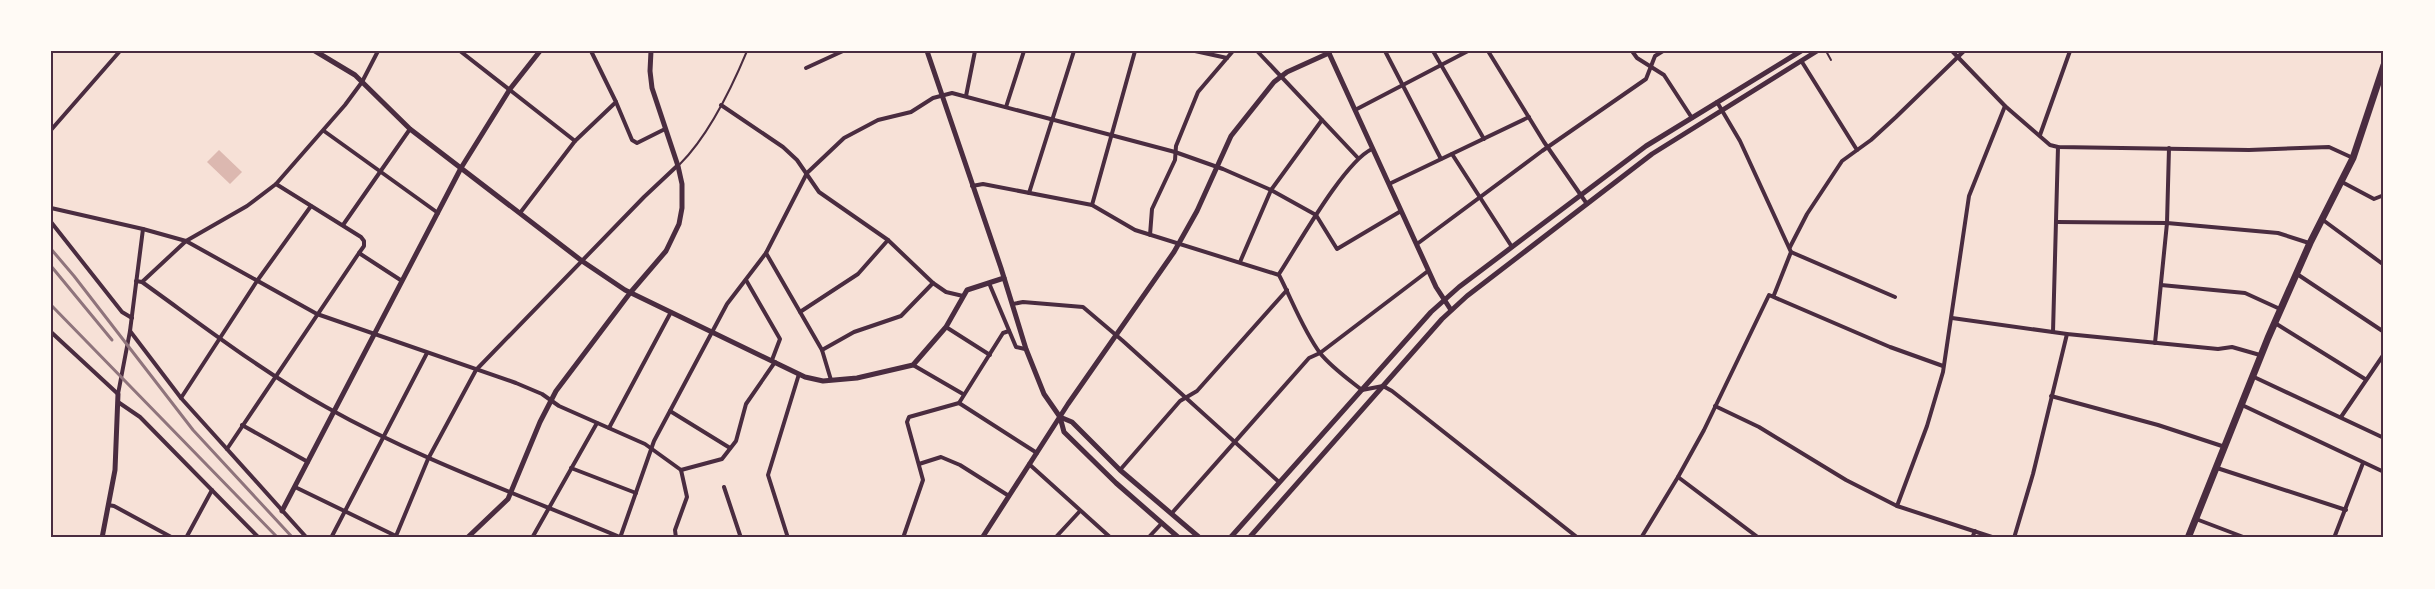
<svg xmlns="http://www.w3.org/2000/svg" width="2435" height="589" font-family="'Archivo Narrow',sans-serif">
<style>
.water{fill:#dcb8b0}
.lines{fill:none;stroke-linecap:round;stroke-linejoin:round}
.service{stroke:#4a2c40;stroke-width:2}
.minor{stroke:#4a2c40;stroke-width:4}
.tertiary{stroke:#4a2c40;stroke-width:5}
.secondary{stroke:#4a2c40;stroke-width:5}
.trunk{stroke:#4a2c40;stroke-width:7}
.rail{stroke:#8f747c;stroke-width:3}
.neatline{fill:none;stroke:#4a2c40;stroke-width:2}
</style>
<rect width="100%" height="100%" fill="#f7e1d7"/>
<path class="water" d="M219,150l23,22 -12,12 -23,-22z"/>
<g class="lines">
<g class="service">
<path d="M1826,51l5,9"/>
<path d="M680,164c28,-28 52,-77 67,-113"/>
</g>
<g class="minor">
<path d="M460,51l115,90"/>
<path d="M1195,51l32,7"/>
<path d="M1257,51l101,107"/>
<path d="M1385,51l56,108"/>
<path d="M1433,51l51,88"/>
<path d="M1488,51l56,91 43,62"/>
<path d="M1632,51l5,7 27,17 28,43"/>
<path d="M1952,51l53,55 45,39 8,2 191,3 80,-3 24,11"/>
<path d="M1802,62l55,88"/>
<path d="M806,68l37,-17"/>
<path d="M966,96l9,-45"/>
<path d="M616,102l16,38 5,3 28,-14"/>
<path d="M1717,102l23,39 51,111 -17,43"/>
<path d="M721,105l62,42 14,13 22,32 69,48 45,43 13,9 17,4"/>
<path d="M1006,107l18,-56"/>
<path d="M1355,110l113,-59"/>
<path d="M51,130l69,-79"/>
<path d="M324,131l114,82"/>
<path d="M2040,135l30,-84"/>
<path d="M1452,154l60,93"/>
<path d="M2342,182l32,17 10,-4"/>
<path d="M276,184l85,53 3,4v5l-5,7 43,28"/>
<path d="M1389,184l140,-67"/>
<path d="M972,186l11,-2 109,21 43,25 144,45c13,25 24,55 41,78 11,14 28,26 42,37l21,-4 9,5 186,147"/>
<path d="M1029,193l45,-142"/>
<path d="M1092,205l43,-154"/>
<path d="M51,208l92,21 43,12 131,73 199,69 26,11 17,12 86,38 36,26 6,27 -12,33 1,8"/>
<path d="M520,213l55,-72 41,-39 -25,-51"/>
<path d="M2323,220l61,45"/>
<path d="M51,222l71,90 10,6"/>
<path d="M2057,222l110,1 111,10 31,10"/>
<path d="M343,225l67,-96"/>
<path d="M1150,235l2,-26 23,-49 1,-14 22,-54 35,-41"/>
<path d="M1417,244l125,-93 104,-72 9,-23 8,-5"/>
<path d="M1790,247l17,-33 35,-53 29,-21 25,-23 68,-66"/>
<path d="M1791,252l104,45"/>
<path d="M766,253l56,97 9,30"/>
<path d="M1240,262l31,-72 51,-70"/>
<path d="M1279,274c19,-29 65,-112 93,-125"/>
<path d="M2297,274l87,58"/>
<path d="M746,280l34,59 -8,21"/>
<path d="M136,281l6,1c60,43 119,89 184,125 94,53 197,89 296,131"/>
<path d="M142,282l44,-41 61,-35 29,-22 69,-79 17,-23 16,-31"/>
<path d="M989,283l27,64 9,2"/>
<path d="M2161,285l84,8 35,16"/>
<path d="M1013,304l10,-2 60,5 40,34 156,141"/>
<path d="M800,312l58,-38 30,-34"/>
<path d="M1952,318l115,16 151,15 14,-2 28,8"/>
<path d="M2275,323l90,56"/>
<path d="M946,327l44,28"/>
<path d="M130,331l51,67 126,140"/>
<path d="M51,332l67,62"/>
<path d="M2053,332l5,-185"/>
<path d="M2155,343l12,-120 2,-75"/>
<path d="M822,350l32,-18 47,-16 32,-33"/>
<path d="M913,365l50,29"/>
<path d="M2254,377l130,61"/>
<path d="M118,394l12,-63 13,-102"/>
<path d="M2051,396l107,29 67,22"/>
<path d="M181,398l76,-117 54,-75"/>
<path d="M118,402l22,15 119,121"/>
<path d="M959,403l78,50"/>
<path d="M2242,405l142,67"/>
<path d="M1715,406l44,21 87,53 51,26 98,32"/>
<path d="M670,411l60,37"/>
<path d="M2341,417l43,-63"/>
<path d="M242,425l66,37"/>
<path d="M609,428l62,-116"/>
<path d="M227,449l132,-196"/>
<path d="M919,464l22,-7 19,8 49,31"/>
<path d="M1029,464l82,74"/>
<path d="M571,468l65,25"/>
<path d="M2217,468l129,42"/>
<path d="M681,470l41,-11 14,-18 10,-37 29,-42"/>
<path d="M1120,470l60,-69 17,-10 90,-101"/>
<path d="M1678,477l81,61"/>
<path d="M295,487l101,49"/>
<path d="M724,487l17,51"/>
<path d="M108,505l6,1 59,32"/>
<path d="M1897,506l30,-80 16,-54 26,-176 36,-90"/>
<path d="M1172,513l137,-155 11,-5 108,-82"/>
<path d="M2196,519l50,19"/>
<path d="M186,538l26,-48"/>
<path d="M331,538l96,-185"/>
<path d="M399,538l-3,-2 32,-77 48,-89 168,-173 33,-31"/>
<path d="M532,538l65,-115"/>
<path d="M620,538l34,-97 73,-137 39,-51 41,-80 37,-35 34,-18 33,-8 22,-14 19,-5 223,59 48,17 48,21 45,25 21,34 64,-38"/>
<path d="M788,538l-20,-63 31,-101"/>
<path d="M903,538l20,-58 -16,-58 2,-5 50,-14 44,-70 6,-2"/>
<path d="M1055,538l25,-27"/>
<path d="M1148,538l14,-15"/>
<path d="M1641,538l37,-61 26,-47 65,-135 121,52 53,19"/>
<path d="M1972,538l3,-7"/>
<path d="M2014,538l19,-64 34,-140"/>
<path d="M2334,538l29,-75"/>
</g>
<g class="tertiary">
<path d="M315,51l40,24 55,54 172,132 43,29 180,87 18,4 34,-3 56,-13 33,-38 21,-37 37,-12"/>
<path d="M1328,51l108,236 15,23"/>
<path d="M282,511l179,-343 49,-79 30,-38"/>
<path d="M102,538l13,-68 3,-76"/>
<path d="M467,538l41,-39 32,-77 16,-31 74,-98 36,-42 13,-27 3,-16v-24l-4,-18 -26,-78 -2,-17 1,-20"/>
<path d="M982,538l86,-134 106,-152 23,-41 34,-75 43,-54 13,-10 42,-19"/>
</g>
<g class="secondary">
<path d="M927,51l74,217 25,81 18,45 16,23 4,15 52,51 63,55"/>
<path d="M1060,417l12,5 48,48 80,68"/>
<path d="M1230,538l201,-226 28,-25 187,-141 155,-95"/>
<path d="M1249,538l193,-219 25,-23 185,-142 165,-103"/>
</g>
<path class="trunk" d="M2188,538l80,-200 42,-95 43,-85 31,-93"/>
<g class="rail">
<path d="M51,249l23,27 119,154 100,108"/>
<path d="M51,266l61,74"/>
<path d="M51,305l227,233"/>
</g>
</g>
<rect width="2435" height="589" fill="none" stroke="#fffaf5" stroke-width="105"/>
<rect x="52" y="52" width="2330" height="484" class="neatline"/>
</svg>
